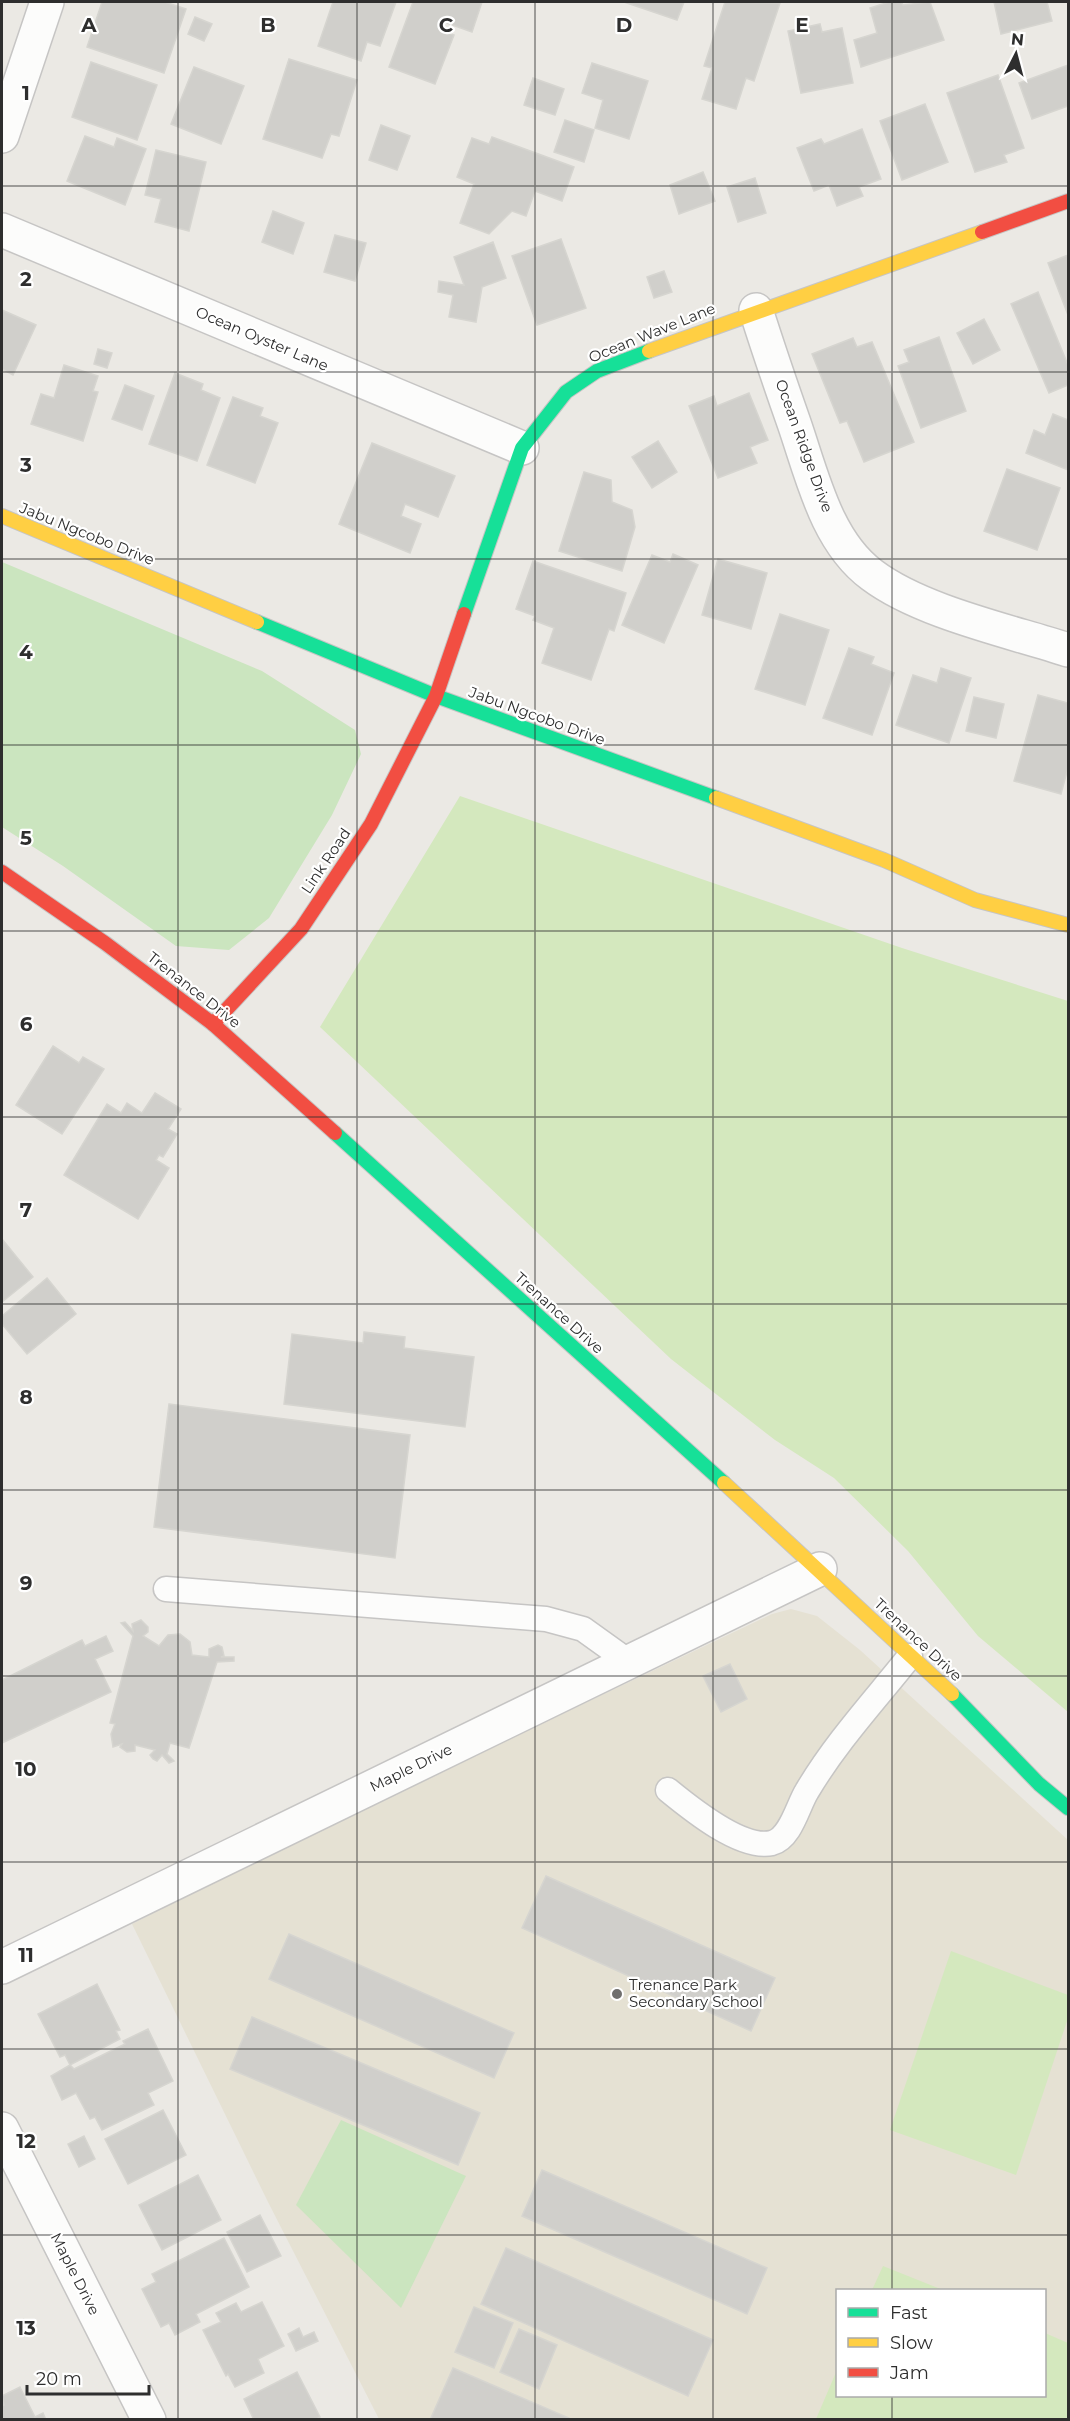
<svg xmlns="http://www.w3.org/2000/svg" width="1070" height="2421" font-family="Montserrat,sans-serif">
<style>
.education{fill:#e5e1d3;fill-rule:evenodd}
.green{fill:#cbe5bf}
.pitch{fill:#d4e8be}
.building{fill:#d0cfcb;stroke:#d6d5d0;stroke-width:1.5}
.lines{fill:none;stroke-linecap:round;stroke-linejoin:round}
.lane-casing{stroke:#c6c5c4;stroke-width:27}
.street-casing{stroke:#c6c5c4;stroke-width:36}
.fast-casing{stroke:#c6c5c4;stroke-width:16}
.slow-casing{stroke:#c6c5c4;stroke-width:16}
.jam-casing{stroke:#c6c5c4;stroke-width:16}
.lane{stroke:#fcfcfb;stroke-width:24}
.street{stroke:#fcfcfb;stroke-width:33}
.fast{stroke:#16e098;stroke-width:14}
.slow{stroke:#ffcf43;stroke-width:14}
.jam{stroke:#f24e42;stroke-width:14}
.grid{fill:none;stroke:#2e2e2e;stroke-width:1.5;stroke-opacity:0.55}
.poi-dot{fill:#706f6e;stroke:#fff;stroke-width:2}
.labels{text-anchor:middle;stroke-width:4.5;stroke-linejoin:round;paint-order:stroke}
.street-label{font-size:15px;fill:#2e2e2e;stroke:#fff}
.poi-label{font-size:15px;fill:#2e2e2e;stroke:#fff;text-anchor:start}
.grid-label{font-size:20px;text-anchor:middle;font-weight:bold;fill:#2e2e2e;stroke:#fff;stroke-width:4.5;stroke-linejoin:round;paint-order:stroke}
</style>
<rect width="100%" height="100%" fill="#ebe9e4"/>
<path class="education" d="M791,1609l26,7 43,34 208,190v579h-689l-111,-217 -136,-278 145,-74 495,-236zM838,2290h206v106h-206z"/>
<g class="green">
<path d="M2,562l260,109 93,59 6,24 -29,61 -63,103 -40,32 -53,-4 -113,-80 -61,-39z"/>
<path d="M341,2120l125,56 -65,132 -105,-103z"/>
</g>
<g class="pitch">
<path d="M460,796l442,152 166,53v711l-90,-76 -70,-85 -74,-73 -59,-38 -104,-81 -351,-332z"/>
<path d="M951,1951l117,44v23l-52,157 -126,-45z"/>
<path d="M883,2266l60,24h-71z"/>
<path d="M1045,2333l23,10v76h-252l21,-49 1,26h206z"/>
</g>
<g class="building">
<path d="M102,2h63l21,7 -22,64 -77,-26z"/>
<path d="M333,2h63l-16,44 -13,-4 -6,19 -43,-15z"/>
<path d="M413,2h69l-10,30 -28,-10 -3,9 13,4 -19,49 -46,-17z"/>
<path d="M624,2h60l-7,18z"/>
<path d="M725,2l55,1 -26,78 -8,-3 -10,31 -34,-10 10,-31 -8,-2z"/>
<path d="M889,2h12l2,3 27,-3 14,38 -83,27 -7,-27 23,-7 -7,-25z"/>
<path d="M994,2h53l5,19 -51,13z"/>
<path d="M195,17l17,7 -8,17 -16,-7z"/>
<path d="M820,24l2,8 20,-4 11,55 -52,10 -13,-62z"/>
<path d="M289,59l68,21 -18,56 -8,-2 -9,24 -59,-19z"/>
<path d="M91,62l66,23 -20,55 -65,-23z"/>
<path d="M592,63l56,18 -19,58 -34,-11 8,-28 -21,-7z"/>
<path d="M1068,65v41l-36,13 -13,-36z"/>
<path d="M194,67l50,19 -23,58 -50,-20z"/>
<path d="M998,75l26,73 -20,7 3,7 -32,10 -28,-79z"/>
<path d="M533,78l31,11 -9,26 -31,-10z"/>
<path d="M925,104l23,58 -46,18 -22,-59z"/>
<path d="M565,120l29,10 -10,32 -30,-10z"/>
<path d="M381,125l29,11 -13,34 -28,-10z"/>
<path d="M862,129l19,50 -22,8 4,9 -26,10 -8,-21 -15,6 -17,-43 24,-9 3,5z"/>
<path d="M85,136l29,11 3,-9 29,11 -21,56 -58,-24z"/>
<path d="M492,137l82,30 -12,34 -27,-10 -9,25 -14,-5 -23,23 -29,-11 14,-39 -17,-7 15,-39 17,6z"/>
<path d="M156,150l50,12 -17,69 -34,-9 6,-23 -16,-4z"/>
<path d="M703,172l12,29 -36,13 -9,-29z"/>
<path d="M755,178l11,35 -28,9 -11,-35z"/>
<path d="M273,211l31,12 -11,31 -31,-12z"/>
<path d="M335,235l31,8 -11,38 -31,-9z"/>
<path d="M561,239l25,69 -49,17 -25,-69z"/>
<path d="M493,242l13,36 -24,9 -6,35 -27,-5 4,-22 -15,-3 1,-11 25,4 -10,-28z"/>
<path d="M1068,255v60l-20,-52z"/>
<path d="M664,271l8,21 -18,6 -7,-21z"/>
<path d="M1038,292l30,73v20l-19,8 -38,-89z"/>
<path d="M2,310l34,15 -23,50 -11,-6z"/>
<path d="M984,319l16,31 -27,14 -16,-31z"/>
<path d="M939,337l27,74 -45,17 -23,-62 11,-4 -5,-12z"/>
<path d="M853,338l4,9 15,-5 42,100 -50,20 -17,-41 -7,2 -28,-69z"/>
<path d="M98,349l14,4 -5,15 -13,-4z"/>
<path d="M64,365l34,11 -5,15 5,1 -15,49 -52,-17 10,-30 13,4z"/>
<path d="M175,373l28,11 -2,6 19,8 -23,63 -48,-17z"/>
<path d="M125,385l29,11 -12,34 -30,-11z"/>
<path d="M749,393l19,47 -18,7 7,16 -39,15 -29,-72 25,-10 3,10z"/>
<path d="M233,397l30,11 -3,8 18,7 -23,60 -48,-18z"/>
<path d="M1053,414l15,6v50l-42,-17 8,-23 11,5z"/>
<path d="M658,441l19,31 -25,16 -20,-31z"/>
<path d="M372,443l83,33 -17,41 -33,-13 -4,12 20,8 -11,29 -71,-29z"/>
<path d="M1007,469l53,19 -23,62 -53,-19z"/>
<path d="M584,472l27,8 1,22 20,8 3,17 -13,44 -63,-20z"/>
<path d="M673,554l25,11 -34,78 -42,-18 30,-70 18,7z"/>
<path d="M718,559l49,14 -16,56 -49,-14z"/>
<path d="M533,561l93,32 -12,38 -5,-2 -18,51 -49,-17 12,-35 -21,-8 2,-4 -19,-7z"/>
<path d="M780,614l49,16 -24,75 -50,-16z"/>
<path d="M849,648l25,9 -3,7 23,9 -22,62 -49,-17z"/>
<path d="M941,668l30,10 -22,65 -53,-18 17,-50 24,8z"/>
<path d="M1038,695l30,8v65l-7,26 -47,-13z"/>
<path d="M974,697l30,7 -8,34 -30,-7z"/>
<path d="M53,1046l26,17 4,-6 21,12 -42,65 -46,-29z"/>
<path d="M155,1093l26,16 -13,20 9,5 -14,23 -4,-2 -3,5 13,8 -31,51 -74,-44 43,-71 14,9 6,-10 15,10z"/>
<path d="M2,1239l31,38 -31,25z"/>
<path d="M47,1278l29,36 -49,40 -25,-30v-8z"/>
<path d="M364,1332l41,5 -1,11 70,9 -9,70 -181,-23 8,-70 71,9z"/>
<path d="M169,1404l241,31 -15,123 -241,-31z"/>
<path d="M141,1620l7,7v5l-5,4 16,10 9,-11 12,-1 10,8 2,13 17,2v-8l9,-4 4,2 2,9 -3,1h13v4l-17,1 -28,86 -19,-5 -3,11 7,7 -5,2 -7,-8 -5,6 -4,-2 -3,-4 5,-5 -20,-5v6l-8,1 -7,-5 2,-3 -9,3 -2,-13 4,-10 -5,-1 23,-87 -12,-13 4,-1 8,9 -1,-7z"/>
<path d="M106,1636l7,15 -18,8 16,33 -109,51v-63l80,-40 3,6z"/>
<path d="M730,1664l17,35 -26,13 -18,-36z"/>
<path d="M546,1876l229,102 -24,53 -229,-103z"/>
<path d="M289,1934l225,99 -20,45 -225,-99z"/>
<path d="M97,1984l23,46 -4,1 4,8 -50,26 -5,-10 -5,2 -22,-43z"/>
<path d="M252,2017l228,96 -22,52 -228,-96z"/>
<path d="M148,2029l25,52 -25,12 6,12 -52,25 -7,-13 -5,2 -14,-26 -14,7 -11,-24 19,-11 4,4 51,-25 -2,-3z"/>
<path d="M163,2110l23,45 -58,29 -23,-45z"/>
<path d="M84,2136l11,23 -16,8 -11,-23z"/>
<path d="M542,2170l225,98 -20,46 -225,-98z"/>
<path d="M198,2175l23,45 -59,30 -23,-45z"/>
<path d="M260,2215l21,41 -34,16 -20,-40z"/>
<path d="M224,2238l25,49 -53,27 4,8 -25,13 -6,-12 -8,4 -19,-38 14,-7 -4,-8z"/>
<path d="M506,2248l207,92 -25,56 -207,-92z"/>
<path d="M262,2302l22,44 -26,13 6,14 -29,14 -7,-13 -2,2 -23,-46 18,-8 -5,-9 20,-10 5,9z"/>
<path d="M474,2307l39,16 -19,45 -39,-16z"/>
<path d="M299,2328l4,9 11,-5 4,9 -22,10 -8,-17z"/>
<path d="M519,2329l38,16 -18,44 -39,-17z"/>
<path d="M453,2368l116,50 -1,2h-138z"/>
<path d="M297,2372l23,45 -5,3h-61l-10,-21z"/>
<path d="M20,2387l15,30 8,-4 3,7h-44v-14l2,-1 -2,-9z"/>
</g>
<g class="lines">
<g class="lane-casing">
<g id="lane">
<path d="M166,1589l380,30 37,10 46,33"/>
<path d="M668,1790c22,18 73,60 104,53 19,-5 26,-38 35,-52 29,-49 68,-91 103,-135"/>
</g>
</g>
<g class="street-casing">
<g id="street">
<path d="M2,136l45,-134"/>
<path d="M2,230l520,218"/>
<path d="M756,310c12,38 25,76 38,113 18,52 32,118 78,152 49,37 138,56 196,75"/>
<path d="M2,1967l818,-398"/>
<path d="M2,2129l147,291"/>
</g>
</g>
<g class="fast-casing">
<g id="fast">
<path d="M464,614l58,-166 44,-56 31,-21 52,-20"/>
<path d="M257,622l179,74 280,102"/>
<path d="M335,1133l389,350"/>
<path d="M952,1694l87,90 29,24"/>
</g>
</g>
<g class="slow-casing">
<g id="slow">
<path d="M649,351l333,-119"/>
<path d="M2,516l255,106"/>
<path d="M716,798l168,62 91,40 93,25"/>
<path d="M724,1483l228,211"/>
</g>
</g>
<g class="jam-casing">
<g id="jam">
<path d="M982,232l86,-31"/>
<path d="M2,872l103,71 108,81 122,109"/>
<path d="M213,1024l88,-95 70,-105 65,-128 28,-82"/>
</g>
</g>
<use href="#lane" class="lane"/>
<use href="#street" class="street"/>
<use href="#fast" class="fast"/>
<use href="#slow" class="slow"/>
<use href="#jam" class="jam"/>
</g>
<path class="grid" d="M178,2v2418M357,2v2418M535,2v2418M713,2v2418M892,2v2288M2,186h1066M2,372h1066M2,559h1066M2,745h1066M2,931h1066M2,1117h1066M2,1304h1066M2,1490h1066M2,1676h1066M2,1862h1066M2,2049h1066M2,2235h1066M892,2396v24"/>
<circle class="poi-dot" cx="617" cy="1994" r="6"/>
<g class="labels">
<g class="street-label">
<text transform="translate(652 333) rotate(-22)" y="5">Ocean Wave Lane</text>
<text transform="translate(262 339) rotate(23)" y="5">Ocean Oyster Lane</text>
<text transform="translate(804 446) rotate(70)" y="5">Ocean Ridge Drive</text>
<text transform="translate(87 534) rotate(22)" y="5">Jabu Ngcobo Drive</text>
<text transform="translate(537 716) rotate(20)" y="5">Jabu Ngcobo Drive</text>
<text transform="translate(326 861) rotate(-56)" y="5">Link Road</text>
<text transform="translate(194 990) rotate(38)" y="5">Trenance Drive</text>
<text transform="translate(559 1313) rotate(42)" y="5">Trenance Drive</text>
<text transform="translate(918 1640) rotate(43)" y="5">Trenance Drive</text>
<text transform="translate(411 1768) rotate(-26)" y="5">Maple Drive</text>
<text transform="translate(75 2274) rotate(63)" y="5">Maple Drive</text>
</g>
<g class="poi-label">
<text x="629" y="1990">Trenance Park<tspan x="629" dy="17">Secondary School</tspan></text>
</g>
</g>
<g class="grid-label">
<text x="89" y="32">A</text>
<text x="268" y="32">B</text>
<text x="446" y="32">C</text>
<text x="624" y="32">D</text>
<text x="802" y="32">E</text>
<text x="26" y="100">1</text>
<text x="26" y="286">2</text>
<text x="26" y="472">3</text>
<text x="26" y="659">4</text>
<text x="26" y="845">5</text>
<text x="26" y="1031">6</text>
<text x="26" y="1217">7</text>
<text x="26" y="1404">8</text>
<text x="26" y="1590">9</text>
<text x="26" y="1776">10</text>
<text x="26" y="1962">11</text>
<text x="26" y="2148">12</text>
<text x="26" y="2335">13</text>
</g>
<rect width="1070" height="2421" fill="none" stroke="#2e2e2e" stroke-width="6"/>
<rect x="836" y="2289" width="210" height="108" fill="#ffffff" stroke="#ababab" stroke-width="1.5"/>
<rect x="848" y="2308" width="30" height="9" fill="#16e098" stroke="#ababab" stroke-width="1.5"/>
<text x="890" y="2319" font-size="18" fill="#2e2e2e">Fast</text>
<rect x="848" y="2338" width="30" height="9" fill="#ffcf43" stroke="#ababab" stroke-width="1.5"/>
<text x="890" y="2349" font-size="18" fill="#2e2e2e">Slow</text>
<rect x="848" y="2368" width="30" height="9" fill="#f24e42" stroke="#ababab" stroke-width="1.5"/>
<text x="890" y="2379" font-size="18" fill="#2e2e2e">Jam</text>
<g transform="translate(1016 54) rotate(6)" stroke="#ffffff" stroke-width="4.5" paint-order="stroke">
<path d="M0-4.5L10 22L0 15L-10 22Z" fill="#2e2e2e"/>
<text y="-9" font-size="16" font-weight="bold" text-anchor="middle" fill="#2e2e2e">N</text>
</g>
<path d="M27 2385v9h122v-9" fill="none" stroke="#2e2e2e" stroke-width="3"/>
<text x="36" y="2385" font-size="18" fill="#2e2e2e" stroke="#ffffff" stroke-width="4.5" paint-order="stroke">20 m</text>
</svg>
